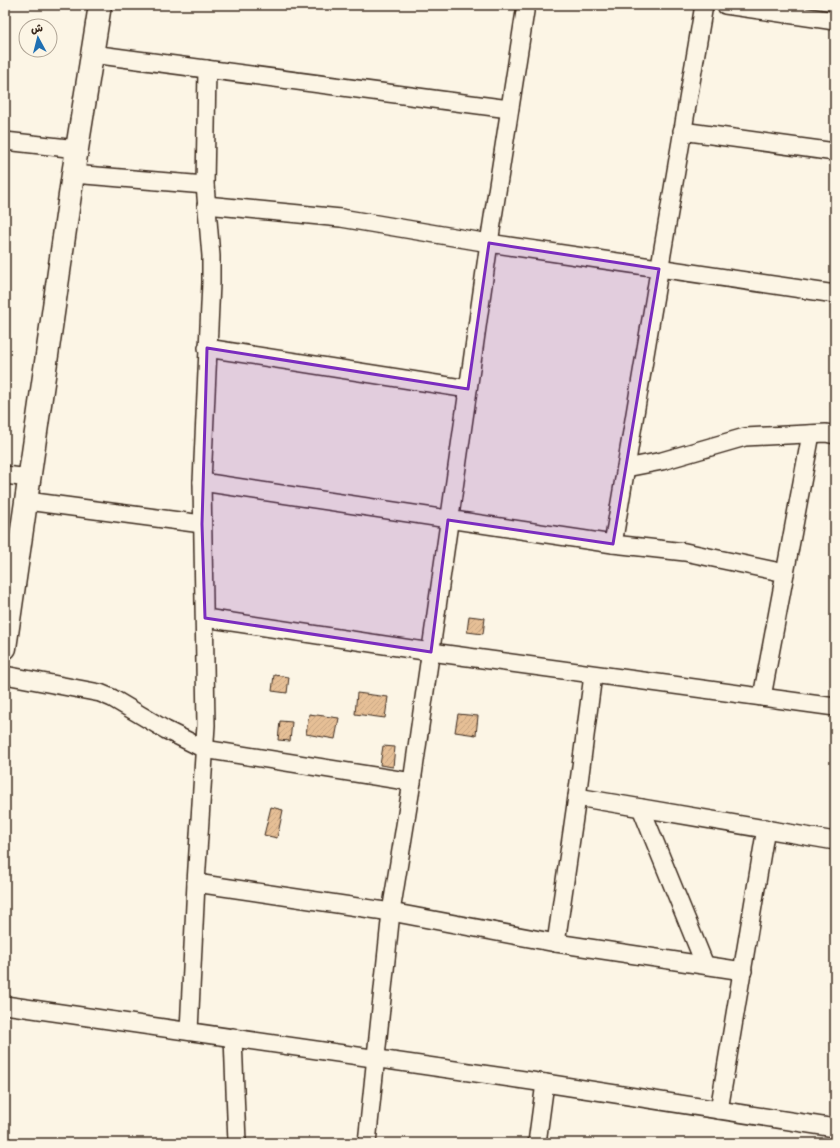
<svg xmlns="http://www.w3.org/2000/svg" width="840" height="1148" font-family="Mynerve,'Playpen Sans Arabic',sans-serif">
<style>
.building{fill:url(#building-hatch);stroke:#3b2a1e}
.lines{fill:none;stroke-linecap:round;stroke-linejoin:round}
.street-casing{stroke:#3b2a1e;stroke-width:20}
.secondary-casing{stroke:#3b2a1e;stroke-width:25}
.street{stroke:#fcf5e5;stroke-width:17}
.secondary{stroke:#fcf5e5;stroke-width:22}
.marked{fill:#7b2cbf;fill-opacity:0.2;stroke:#7b2cbf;stroke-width:3;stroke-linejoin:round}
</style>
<defs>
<pattern id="building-hatch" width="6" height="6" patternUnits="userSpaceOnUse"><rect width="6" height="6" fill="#e6bf96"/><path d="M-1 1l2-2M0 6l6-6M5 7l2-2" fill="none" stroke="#c6a481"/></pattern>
</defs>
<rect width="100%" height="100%" fill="#fcf5e5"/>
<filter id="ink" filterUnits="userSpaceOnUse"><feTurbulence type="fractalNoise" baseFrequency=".025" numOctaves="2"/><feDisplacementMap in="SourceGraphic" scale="8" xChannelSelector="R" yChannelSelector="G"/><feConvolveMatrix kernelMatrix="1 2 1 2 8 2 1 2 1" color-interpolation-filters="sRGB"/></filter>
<g filter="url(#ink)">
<g class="building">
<path d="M469,616l16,2 -2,16 -16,-2z"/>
<path d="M274,675l15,2 -2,16 -15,-2z"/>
<path d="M357,693l31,4 -3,21 -30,-4z"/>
<path d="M309,714l30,4 -4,21 -29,-5z"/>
<path d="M458,714l20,2 -2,19 -21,-3z"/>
<path d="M280,721l12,1 -2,19 -12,-1z"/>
<path d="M383,746l12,1 -2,20 -13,-2z"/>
<path d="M271,807l12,3 -6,28 -13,-3z"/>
</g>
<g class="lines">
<g class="street-casing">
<g id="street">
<path d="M725,5l110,16"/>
<path d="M92,54l417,55"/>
<path d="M682,131l153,21"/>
<path d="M5,141l72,8"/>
<path d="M73,174l132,11"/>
<path d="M206,205l135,13 148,25 346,51"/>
<path d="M207,348l261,41"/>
<path d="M626,468l36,-7 83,-24 81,-4 9,2"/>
<path d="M5,475l24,3"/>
<path d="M202,482l411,62 72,8 100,21"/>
<path d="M27,501l175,23"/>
<path d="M613,544l91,-539"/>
<path d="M205,618l226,34 404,55"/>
<path d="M5,675l95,18 12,5 54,32 38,19 208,33"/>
<path d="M762,697l49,-263"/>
<path d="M577,797l258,44"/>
<path d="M641,808l64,157"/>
<path d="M196,883l195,29 165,31 187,28"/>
<path d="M556,943l21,-146 16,-122"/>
<path d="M5,1005l540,78 290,45"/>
<path d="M189,1031l7,-148 10,-158 -4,-243 9,-199v-27l-6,-71 2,-116"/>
<path d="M233,1037l4,106"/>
<path d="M719,1110l47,-282"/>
<path d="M367,1143l24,-231 21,-130 77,-539 37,-238"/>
<path d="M537,1143l8,-60"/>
</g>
</g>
<g class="secondary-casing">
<path id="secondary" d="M5,648l68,-474 27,-169"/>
</g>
<use href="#street" class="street"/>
<use href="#secondary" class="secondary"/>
</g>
</g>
<path class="marked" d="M489,243l170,26 -46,275 -165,-24 -17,132 -226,-34 -3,-94 5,-176 261,41z"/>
<rect width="840" height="1148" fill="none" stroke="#fcf5e5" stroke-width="20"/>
<rect x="10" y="10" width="820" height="1128" fill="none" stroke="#3b2a1e" stroke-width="1.5" filter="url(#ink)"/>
<g transform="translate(38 38) rotate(353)"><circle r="19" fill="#fcf5e5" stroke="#afa495"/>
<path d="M0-3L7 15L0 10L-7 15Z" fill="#1f6fb2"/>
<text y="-6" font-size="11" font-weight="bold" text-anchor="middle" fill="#3b2a1e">ش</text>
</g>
</svg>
